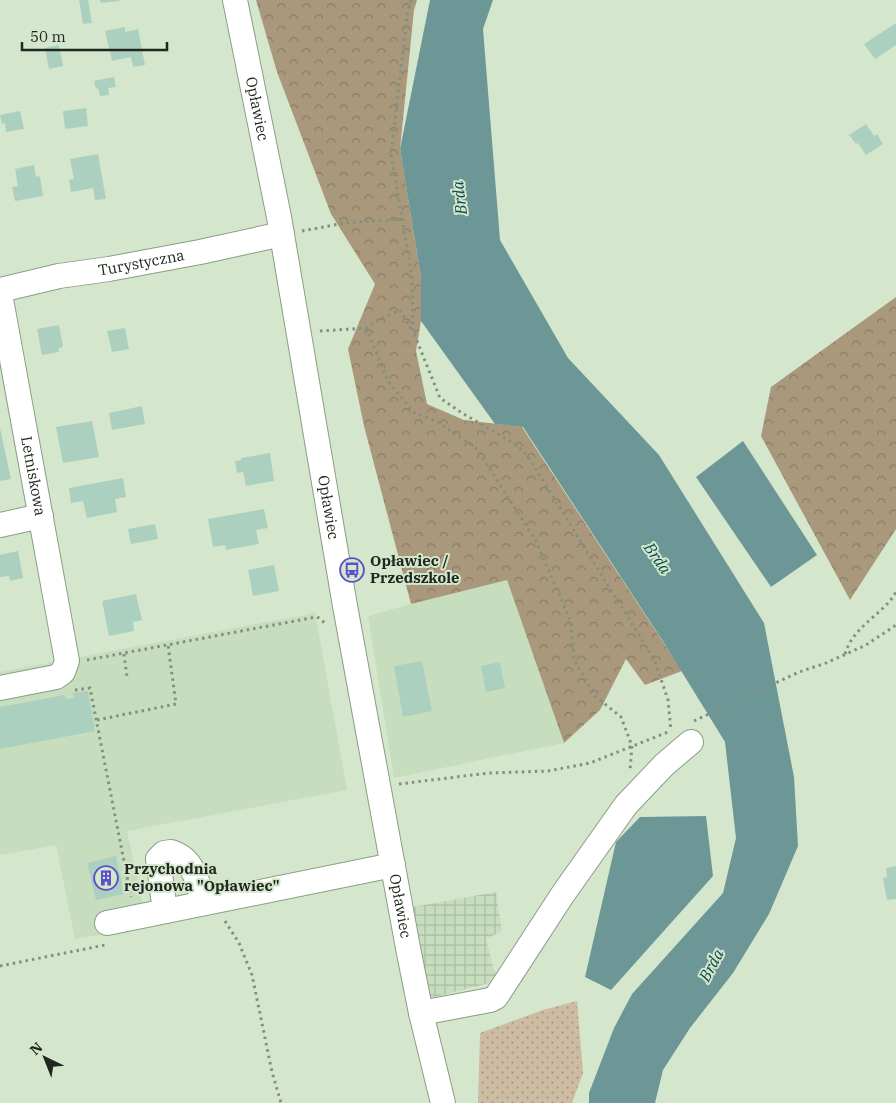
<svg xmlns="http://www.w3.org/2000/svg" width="896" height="1103" font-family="'IBM Plex Serif',serif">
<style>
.built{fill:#c6ddbe}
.industrial{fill:url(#industrial-grid)}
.grass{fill:url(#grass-dots)}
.forest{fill:url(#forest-crowns)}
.water{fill:#6d9796}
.building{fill:#acd0c0}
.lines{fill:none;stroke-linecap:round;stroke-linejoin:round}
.minor-casing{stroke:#8b9d84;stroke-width:26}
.path{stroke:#83907e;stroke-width:3;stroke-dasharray:2.5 4;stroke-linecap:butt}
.minor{stroke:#fff;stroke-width:24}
.labels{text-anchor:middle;stroke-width:4;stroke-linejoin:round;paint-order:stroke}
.street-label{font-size:15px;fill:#20271e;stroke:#d4e7cd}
.poi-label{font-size:15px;font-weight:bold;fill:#20271e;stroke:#d4e7cd;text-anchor:start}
.water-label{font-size:16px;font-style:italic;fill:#07494a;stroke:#d4e7cd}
</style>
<defs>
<pattern id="industrial-grid" width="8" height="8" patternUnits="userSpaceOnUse" patternTransform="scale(1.25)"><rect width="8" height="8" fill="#c6ddbe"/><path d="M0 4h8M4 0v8" fill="none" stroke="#aabea3"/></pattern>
<pattern id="grass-dots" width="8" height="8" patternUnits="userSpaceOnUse" patternTransform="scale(1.25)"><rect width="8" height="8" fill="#cdbca1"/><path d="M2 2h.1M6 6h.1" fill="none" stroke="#a69983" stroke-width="1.8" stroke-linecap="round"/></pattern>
<pattern id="forest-crowns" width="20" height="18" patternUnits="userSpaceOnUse" patternTransform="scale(1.25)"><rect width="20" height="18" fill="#aa987c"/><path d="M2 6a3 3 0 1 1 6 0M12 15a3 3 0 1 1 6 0" fill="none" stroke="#8a7c65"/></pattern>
</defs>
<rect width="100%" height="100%" fill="#d4e7cd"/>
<g class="built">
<path d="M507,579l57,164 -170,35 -26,-162 43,-12z"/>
<path d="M315,612l32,178 -220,41 21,96 -73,12 -19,-94 -56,10v-183l310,-58z"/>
</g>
<path class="industrial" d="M496,892l6,39 -16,8 11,42 -67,17 -17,-91z"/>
<path class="grass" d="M577,1001l6,72 -11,30h-94l2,-70 63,-23z"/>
<g class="forest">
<path d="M256,0h161l-3,10 -14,139 21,128v44l-5,30 11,53 37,16 58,7 160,244 -37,14 -19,-26 -26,51 -36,33 -57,-163 -96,24 -47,-178 -16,-77 27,-65 -44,-70 -54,-142z"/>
<path d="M896,297v232l-46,71 -89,-164 10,-49z"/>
</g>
<g class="water">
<path d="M430,0h63l-10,29 17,211 68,118 91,97 105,168 30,154 4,69 -29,68 -36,59 -43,55 -27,42 -8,33h-66v-10l25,-65 18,-34 91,-101 13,-55 -11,-96 -61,-99 -141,-216 -28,-3 -74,-103v-44l-21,-128z"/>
<path d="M743,441l74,114 -46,32 -75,-110z"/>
<path d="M706,816l7,60 -102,114 -26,-13 31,-135 24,-25z"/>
</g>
<g class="building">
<path d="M79,0h9l4,23 -9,1z"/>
<path d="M100,0h19v1l-18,2z"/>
<path d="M896,23v22l-21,14 -11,-15z"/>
<path d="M125,27v5l13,-3 7,36 -12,2 -2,-10 -19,4 -7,-30z"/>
<path d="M59,45l4,21 -14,3 -4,-21z"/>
<path d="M114,77l2,10 -8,1 1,7 -9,1 -2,-8 -2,1 -2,-8z"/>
<path d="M86,108l2,18 -23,3 -2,-18z"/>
<path d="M20,111l4,18 -18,3 -1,-9 -3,1 -2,-9z"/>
<path d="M866,124l8,12 3,-2 6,10 -17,11 -8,-12 -2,1 -7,-9z"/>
<path d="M98,154l8,45 -11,1 -2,-12 -22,4 -2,-12 5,-1 -4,-20z"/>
<path d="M34,165l2,12 4,-1 3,20 -28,5 -3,-14 6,-1 -3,-17z"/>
<path d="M59,325l4,21 -5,3 1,3 -17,3 -5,-26z"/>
<path d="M125,328l4,21 -17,3 -5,-21z"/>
<path d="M142,406l3,18 -33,6 -3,-17z"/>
<path d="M92,421l7,36 -36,6 -7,-36z"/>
<path d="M0,428l11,51 -11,2z"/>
<path d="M270,453l4,28 -28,5 -3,-14 -6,1 -2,-12 6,-1v-2z"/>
<path d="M123,478l3,19 -11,2 2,13 -30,6 -4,-17 -12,2 -2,-15z"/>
<path d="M264,509l4,19 -12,2 3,14 -33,6 -1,-5 -12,2 -5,-28z"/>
<path d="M155,524l3,15 -27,5 -3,-15z"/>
<path d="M18,551l5,27 -13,3 -1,-5 -9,1v-22z"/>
<path d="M274,565l5,26 -26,5 -5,-26z"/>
<path d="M136,594l6,26 -9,2 1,9 -25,5 -7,-35z"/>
<path d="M422,661l10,50 -29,6 -9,-51z"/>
<path d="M500,662l5,26 -19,4 -5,-26z"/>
<path d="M88,691l7,40 -95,18v-42l65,-12 1,4 8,-1 -1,-5z"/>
<path d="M116,856l8,38 -28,6 -9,-37z"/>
<path d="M896,866v33l-9,1 -4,-22 4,-1 -1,-9z"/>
</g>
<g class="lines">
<g class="minor-casing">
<g id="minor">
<path id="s1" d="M235,0l44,217 66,389 63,342 13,65 22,90"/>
<path id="s2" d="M0,290l59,-14 50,-7 91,-17 82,-18"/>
<path id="s3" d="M0,294l67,367 -4,11 -7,5 -56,11"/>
<path d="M0,525l41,-9"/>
<path d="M165,911l-7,-52 6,-6 7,-1c23,7 27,30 32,51"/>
<path d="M107,923l286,-58"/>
<path d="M421,1013l69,-13 6,-3 67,-103 63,-89 38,-40 27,-23"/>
</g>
</g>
<g class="path">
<path d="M411,0l-4,15 -16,140 21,121 1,55 27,67 22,15 56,33 11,12 126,203 13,39 3,31"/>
<path d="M302,231l43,-8 57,-4"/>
<path d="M366,328l22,53 25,31 25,10 39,27 59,92 35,81 3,38 21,36 26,21 11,29 -2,24"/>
<path d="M320,331l46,-3 12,-8 22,-10 12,21"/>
<path d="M124,654l3,23"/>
<path d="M845,654c8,-28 38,-39 51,-62"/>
<path d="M87,660l229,-43 3,1 8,7"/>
<path d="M75,690l15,-2 41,209"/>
<path d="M97,720l79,-16 -8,-59"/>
<path d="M694,721l105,-49 27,-9 40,-18 30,-20"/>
<path d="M399,784l90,-11 59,-2 42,-8 78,-31"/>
<path d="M225,921l14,22 13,32 20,97 9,31"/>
<path d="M0,966l105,-21"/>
</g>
<use href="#minor" class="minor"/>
</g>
<defs>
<g id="bus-ring" transform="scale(1.25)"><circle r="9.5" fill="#d4e7cd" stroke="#5c4fc7" stroke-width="1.5"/><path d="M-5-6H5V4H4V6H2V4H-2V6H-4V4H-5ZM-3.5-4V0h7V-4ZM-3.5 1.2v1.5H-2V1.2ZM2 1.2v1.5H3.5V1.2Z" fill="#5c4fc7"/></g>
<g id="building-ring" transform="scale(1.25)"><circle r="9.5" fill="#d4e7cd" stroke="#5c4fc7" stroke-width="1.5"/><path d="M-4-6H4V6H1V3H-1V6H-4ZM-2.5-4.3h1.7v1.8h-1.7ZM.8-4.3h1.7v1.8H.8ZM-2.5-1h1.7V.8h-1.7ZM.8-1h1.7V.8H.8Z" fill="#5c4fc7"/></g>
</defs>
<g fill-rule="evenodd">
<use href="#bus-ring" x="352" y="570"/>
<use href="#building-ring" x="106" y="878"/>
</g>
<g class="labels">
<g class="street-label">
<text dy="5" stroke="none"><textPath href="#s1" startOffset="111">Opławiec</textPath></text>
<text dy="5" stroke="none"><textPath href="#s2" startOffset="144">Turystyczna</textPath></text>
<text dy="5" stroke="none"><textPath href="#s3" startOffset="185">Letniskowa</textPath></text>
<text dy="5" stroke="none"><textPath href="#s1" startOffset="516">Opławiec</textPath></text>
<text dy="5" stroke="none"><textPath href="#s1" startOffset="921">Opławiec</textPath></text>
</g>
<g class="poi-label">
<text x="370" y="566">Opławiec /<tspan x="370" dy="17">Przedszkole</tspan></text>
<text x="124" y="874">Przychodnia<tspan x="124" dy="17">rejonowa "Opławiec"</tspan></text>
</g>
<g class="water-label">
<text transform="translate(459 198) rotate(-97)" y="6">Brda</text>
<text transform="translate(658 558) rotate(55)" y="6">Brda</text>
<text transform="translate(711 965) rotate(-62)" y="6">Brda</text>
</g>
</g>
<g transform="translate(45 1058) rotate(317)" stroke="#d4e7cd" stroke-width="4" paint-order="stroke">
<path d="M0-4L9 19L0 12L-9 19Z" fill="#20271e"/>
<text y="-8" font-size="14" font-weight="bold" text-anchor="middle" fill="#20271e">N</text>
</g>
<path d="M22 42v8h145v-8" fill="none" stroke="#20271e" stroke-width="2.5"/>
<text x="30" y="42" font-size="15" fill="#20271e" stroke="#d4e7cd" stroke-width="4" paint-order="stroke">50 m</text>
</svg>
